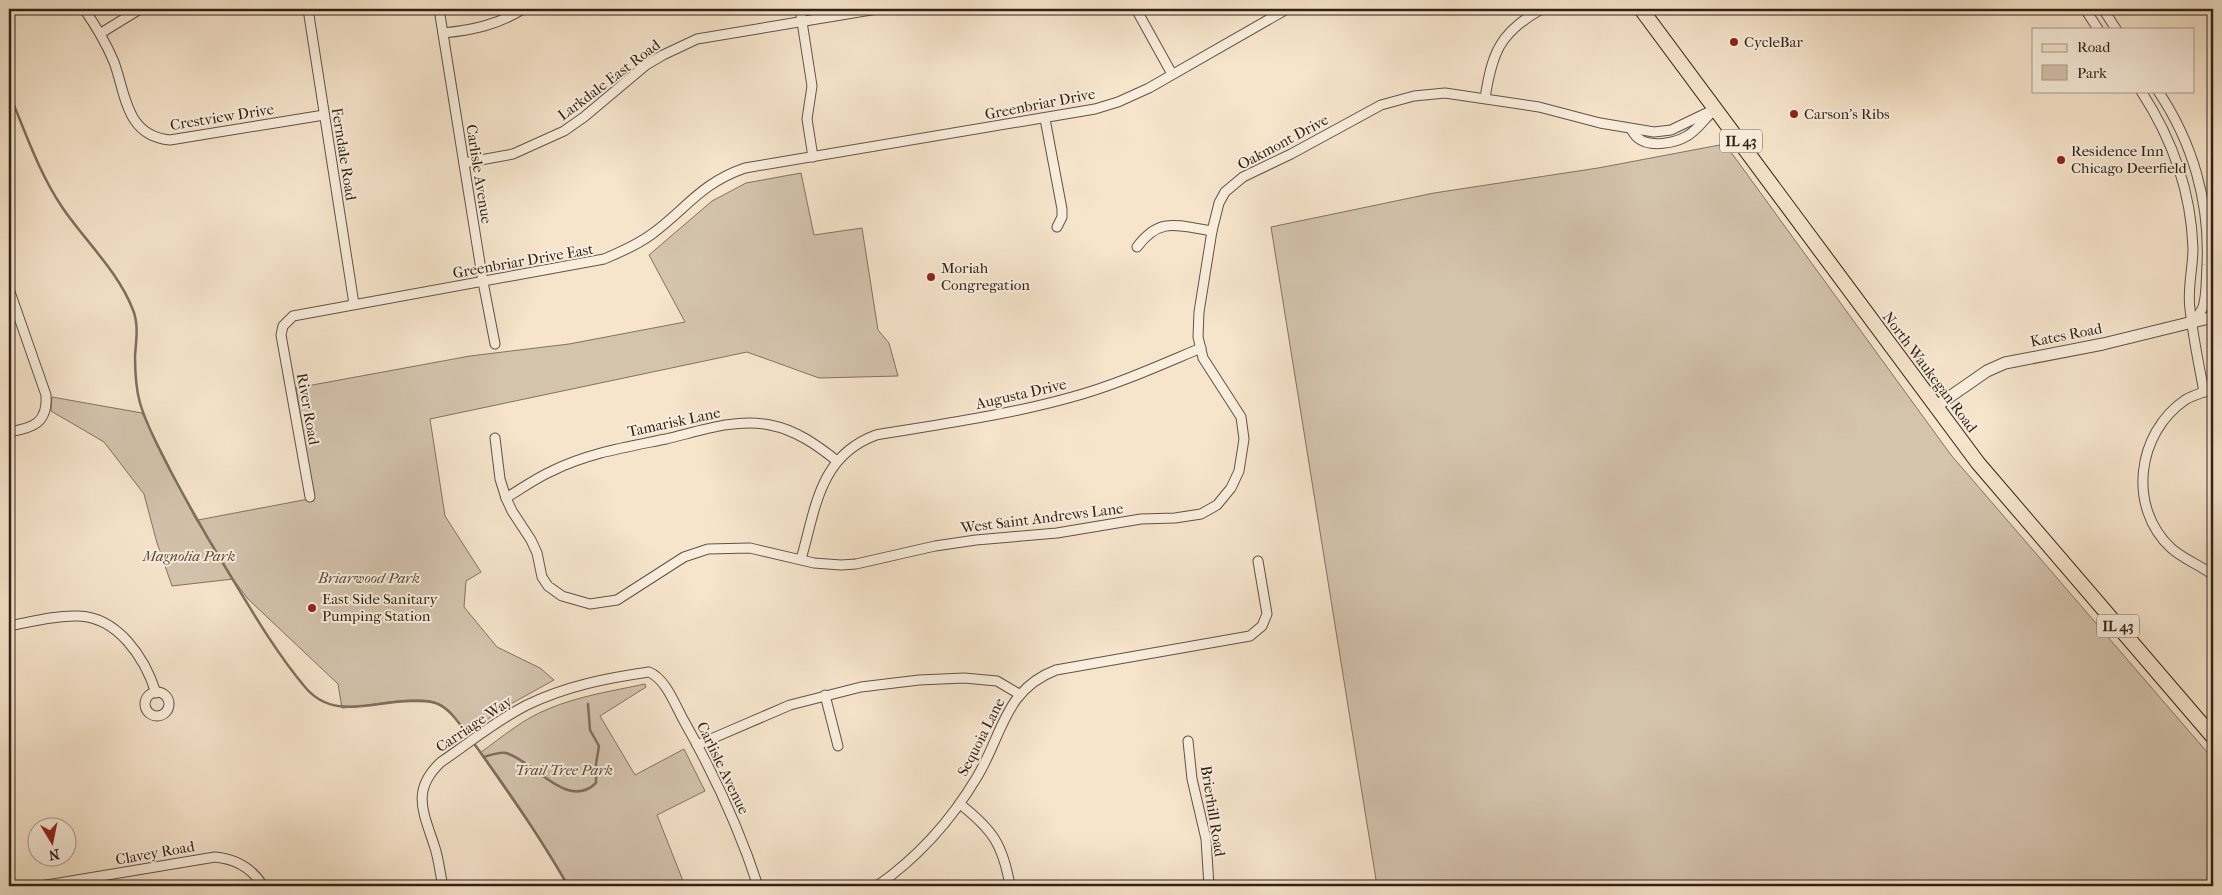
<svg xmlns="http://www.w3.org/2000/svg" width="2222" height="895" font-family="'IM FELL French Canon',serif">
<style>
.green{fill:#d4c3ad;stroke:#827262}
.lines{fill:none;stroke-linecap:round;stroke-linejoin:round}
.stream{stroke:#7f6e5f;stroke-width:2.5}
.minor-casing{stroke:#625245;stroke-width:11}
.tertiary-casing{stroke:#625245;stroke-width:13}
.primary-casing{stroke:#302118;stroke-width:16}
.minor{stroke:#f9eddd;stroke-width:9}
.tertiary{stroke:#f9eddd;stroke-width:11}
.primary{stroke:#f6e4cb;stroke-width:14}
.poi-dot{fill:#8f2418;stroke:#f9eddd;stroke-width:2}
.labels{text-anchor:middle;stroke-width:4;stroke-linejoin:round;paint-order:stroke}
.shield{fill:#f9eddd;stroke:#6c5e53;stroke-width:1}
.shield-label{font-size:14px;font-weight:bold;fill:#302118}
.poi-label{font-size:15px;fill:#302118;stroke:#f9eddd;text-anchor:start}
.street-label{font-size:15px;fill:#302118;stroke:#f9eddd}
.park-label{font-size:15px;font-style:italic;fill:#594a3d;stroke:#f9eddd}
</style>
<rect width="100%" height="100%" fill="#f6e4cb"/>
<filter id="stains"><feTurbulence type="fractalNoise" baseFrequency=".004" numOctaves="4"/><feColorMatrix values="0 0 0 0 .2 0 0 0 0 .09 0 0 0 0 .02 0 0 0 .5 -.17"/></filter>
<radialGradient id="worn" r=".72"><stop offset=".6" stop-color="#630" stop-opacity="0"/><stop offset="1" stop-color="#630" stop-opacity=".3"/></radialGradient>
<g class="green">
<path d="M1725,144l226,311 262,304v127h-836l-106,-659 163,-34 164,-25z"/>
<path d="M801,173l13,62 48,-7 16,102 11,13 9,33 -79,2 -72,-26 -317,67 15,97 36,56 -15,9 -2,26 33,40 43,21 14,12 -56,31 -28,23c-9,-8 -21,-24 -31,-30 -18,-11 -74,3 -97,4l-4,-24 -90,-85 -15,-20 -61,7 -15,-43 -13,-49 -40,-52 -53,-31 1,-14 90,16 53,105 14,22 -11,-20 116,-22 -18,-110 174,-32 99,-12 116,-22 -36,-67 63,-54 34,-18z"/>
<path d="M645,684l1,3 -46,29 35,59 49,-26 21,42 -48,24 28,71h-117l-21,-36 -67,-97c22,-16 43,-34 68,-44 31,-13 64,-18 97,-25z"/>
</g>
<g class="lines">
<g class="stream">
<path d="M9,93c16,38 30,80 53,114 23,34 56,64 71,103 6,15 3,31 2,46 0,15 1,33 5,47 7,24 19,45 30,67 17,32 35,64 54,95 25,41 50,85 81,122 29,35 70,13 108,14 8,0 17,-1 25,3 14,6 23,23 32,34 35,48 69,97 98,148"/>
<path d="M484,757c5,-2 17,-5 22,-4 28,8 61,58 90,30v-19l3,-18 -9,-16 -2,-26"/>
</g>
<g class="minor-casing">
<g id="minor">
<path d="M84,9c12,17 22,34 30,53 12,33 12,74 56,78l154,-25"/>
<path d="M308,9l46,295"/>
<path d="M439,9l44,273 12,62"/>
<path d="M800,9l12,77 -5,33 6,38"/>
<path d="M1136,9l36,65"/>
<path d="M2085,9l13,20"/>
<path d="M2103,9l13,20"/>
<path d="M101,33l39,-24"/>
<path d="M443,33c30,-3 54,-8 80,-24"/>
<path d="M2141,91c32,49 50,99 52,157 0,20 -6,42 -3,61 3,28 9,56 14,83"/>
<path d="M2158,91c35,52 52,112 49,174 -1,13 0,30 -4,42 -2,5 -7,11 -10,16"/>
<path d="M1485,98c7,-44 14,-65 55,-88"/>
<path d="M1045,119l17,90v8l-5,10"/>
<path d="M1631,129c2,3 4,7 7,9 12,10 37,5 49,-2 9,-5 16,-15 23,-22"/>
<path d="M464,163l49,-9 51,-23 20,-14 62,-52 17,-10 34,-16 180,-30"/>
<path d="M1137,247c23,-31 41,-21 75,-16"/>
<path d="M9,289l37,106c2,28 -13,33 -37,37"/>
<path d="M2213,389c-9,3 -20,6 -28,11 -48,33 -58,107 -14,148 12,11 29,17 42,27"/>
<path d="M495,438l5,41 6,19 6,13 19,29 6,13 5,24 6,9 14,10 28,8 27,-4 67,-43 24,-8 42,-1 64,15 27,2 15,-1 79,-18 41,-6 81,-7 84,-14 34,-1 26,-4 16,-9 14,-17 8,-17 5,-32 -3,-22 -38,-59 -5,-21 1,-25 13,-81 7,-28 6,-11 18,-15 48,-23 90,-49 33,-9 31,-3 94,14 61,16 54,9 17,-2 46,-22"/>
<path d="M310,497l-29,-162 2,-9 10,-10 311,-57c17,-7 33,-14 48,-25 34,-25 49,-51 93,-66l350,-59 23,-7 31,-14 138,-79"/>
<path d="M506,498c15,-9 30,-20 46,-27 36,-18 75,-24 114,-32 34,-8 69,-21 104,-14 26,5 47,20 67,36"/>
<path d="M801,559c15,-51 18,-103 75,-124 66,-11 132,-20 196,-38 44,-12 86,-31 129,-49"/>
<path d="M9,626c22,-4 46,-11 69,-10 40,1 67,42 78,77"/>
<circle cx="157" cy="704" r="12"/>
<path d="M825,695l13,51"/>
<path d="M1188,741l4,38 14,60 3,47"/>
<path d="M697,745l93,-40 71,-18 58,-7 45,-2 33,3 22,13"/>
<path d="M960,804c33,26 43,41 50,82"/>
<path d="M41,886l174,-29c21,2 37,11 48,29"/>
<path d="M443,886c-3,-12 -4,-26 -8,-38 -11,-35 -25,-57 6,-86 28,-19 56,-42 86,-57 39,-19 80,-27 122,-33 17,7 26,33 35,49 30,53 55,107 74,165"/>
<path d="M877,886c40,-28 75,-67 100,-109 26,-43 27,-87 79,-107l194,-34 12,-10 5,-12 -9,-53"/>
</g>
</g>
<g class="tertiary-casing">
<path id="tertiary" d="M1935,407l52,-36 18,-8 98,-19 110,-27"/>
</g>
<g class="primary-casing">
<path id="primary" d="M1641,9l337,454 235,274"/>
</g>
<use href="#minor" class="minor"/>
<use href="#tertiary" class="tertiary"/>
<use href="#primary" class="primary"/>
</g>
<g class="poi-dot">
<circle cx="1734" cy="42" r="5"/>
<circle cx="1794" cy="114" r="5"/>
<circle cx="2061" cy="160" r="5"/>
<circle cx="931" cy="277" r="5"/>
<circle cx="312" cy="608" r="5"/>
</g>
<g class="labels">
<g class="shield">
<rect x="1720" y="129.5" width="42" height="23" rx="4"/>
<rect x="2097" y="614.5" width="42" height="23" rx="4"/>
</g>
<g class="shield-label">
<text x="1741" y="146">IL 43</text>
<text x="2118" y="631">IL 43</text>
</g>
<g class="poi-label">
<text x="1744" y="47">CycleBar</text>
<text x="1804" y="119">Carson's Ribs</text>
<text x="2071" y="156">Residence Inn<tspan x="2071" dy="17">Chicago Deerfield</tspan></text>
<text x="941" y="273">Moriah<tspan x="941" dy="17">Congregation</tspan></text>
<text x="322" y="604">East Side Sanitary<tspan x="322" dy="17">Pumping Station</tspan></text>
</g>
<g class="street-label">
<text transform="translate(609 80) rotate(-37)" y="5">Larkdale East Road</text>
<text transform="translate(1040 104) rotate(-11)" y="5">Greenbriar Drive</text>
<text transform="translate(222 117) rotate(-9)" y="5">Crestview Drive</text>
<text transform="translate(1283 142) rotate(-28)" y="5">Oakmont Drive</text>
<text transform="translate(344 154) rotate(81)" y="5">Ferndale Road</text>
<text transform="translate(479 174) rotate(81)" y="5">Carlisle Avenue</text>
<text transform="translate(523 261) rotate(-10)" y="5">Greenbriar Drive East</text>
<text transform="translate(2066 335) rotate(-11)" y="5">Kates Road</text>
<text transform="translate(1930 372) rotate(53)" y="5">North Waukegan Road</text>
<text transform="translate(1021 394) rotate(-13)" y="5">Augusta Drive</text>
<text transform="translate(308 409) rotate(80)" y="5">River Road</text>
<text transform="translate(674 422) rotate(-12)" y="5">Tamarisk Lane</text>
<text transform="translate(1042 518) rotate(-7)" y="5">West Saint Andrews Lane</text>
<text transform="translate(474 724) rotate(-34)" y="5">Carriage Way</text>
<text transform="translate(981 737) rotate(-63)" y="5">Sequoia Lane</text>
<text transform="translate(723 768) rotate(64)" y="5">Carlisle Avenue</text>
<text transform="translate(1213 811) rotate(81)" y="5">Brierhill Road</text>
<text transform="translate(155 853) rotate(-10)" y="5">Clavey Road</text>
</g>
<g class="park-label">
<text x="189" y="561">Magnolia Park</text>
<text x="369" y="583">Briarwood Park</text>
<text x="564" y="775">Trail Tree Park</text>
</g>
</g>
<rect width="2222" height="895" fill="none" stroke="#f6e4cb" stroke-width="30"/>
<rect x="10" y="10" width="2202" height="875" fill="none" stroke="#302118" stroke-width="2.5"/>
<rect x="15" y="15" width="2192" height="865" fill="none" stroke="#302118"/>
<rect x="2032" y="28" width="162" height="65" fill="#f9eddd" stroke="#a99b8e"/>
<rect x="2042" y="44" width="25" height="8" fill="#f6e4cb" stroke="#a99b8e"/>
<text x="2077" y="52" font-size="15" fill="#302118">Road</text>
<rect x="2042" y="65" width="25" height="15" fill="#d4c3ad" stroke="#a99b8e"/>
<text x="2077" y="78" font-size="15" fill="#302118">Park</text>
<g transform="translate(52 842) rotate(170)"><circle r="24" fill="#f9eddd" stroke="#a99b8e"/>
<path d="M0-4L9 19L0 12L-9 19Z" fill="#8f2418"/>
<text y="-8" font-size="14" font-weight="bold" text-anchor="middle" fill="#302118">N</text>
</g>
<rect width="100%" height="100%" filter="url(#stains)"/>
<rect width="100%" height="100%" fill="url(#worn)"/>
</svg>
